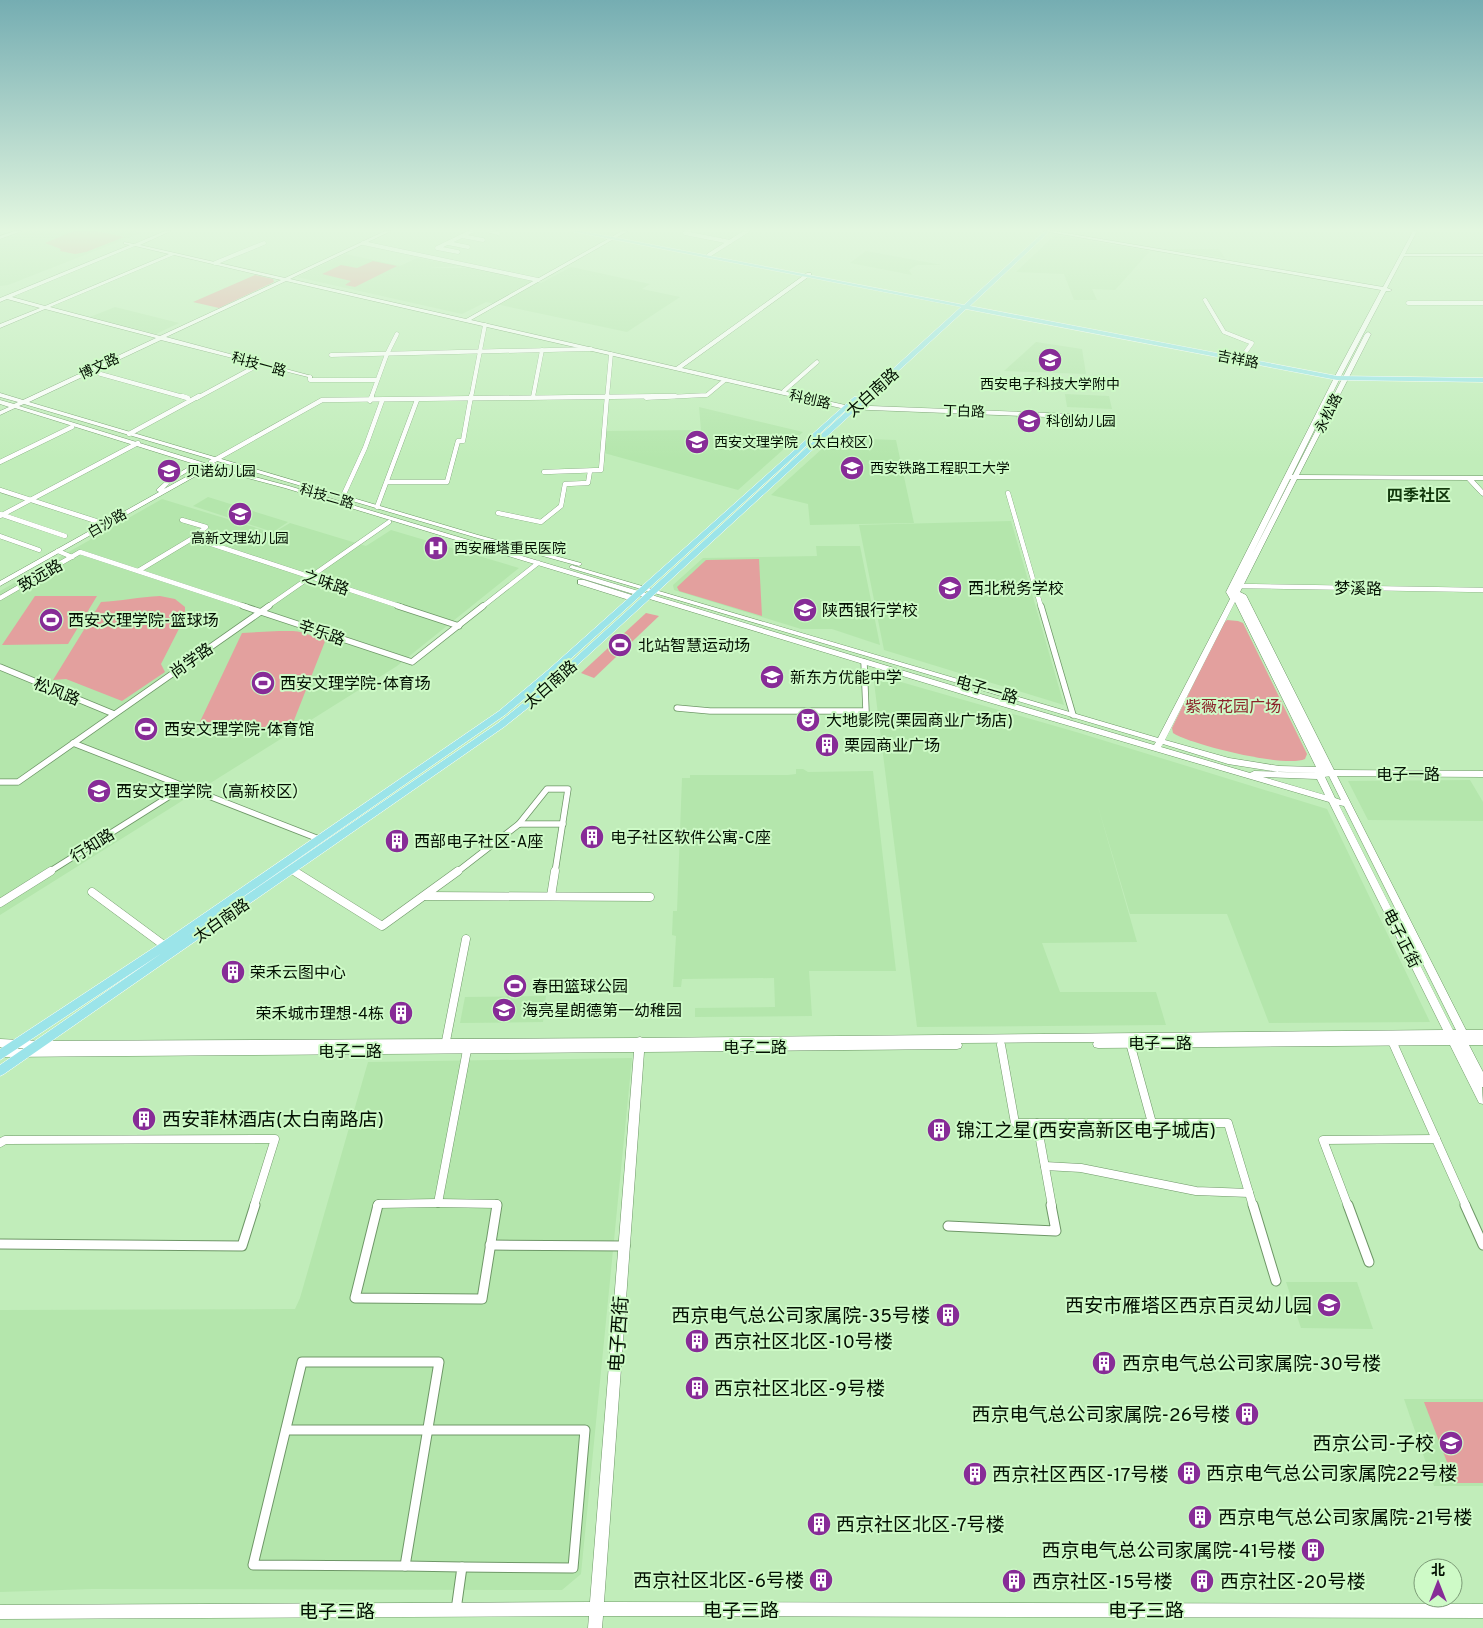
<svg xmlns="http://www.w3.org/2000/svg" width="1483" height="1628" font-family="Overpass,'Noto Sans SC',sans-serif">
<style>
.built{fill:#b4e6ac}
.green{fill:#e3a09e}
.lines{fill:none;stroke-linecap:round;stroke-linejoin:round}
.street-far4-casing{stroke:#6e9767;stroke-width:4.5}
.street-far3-casing{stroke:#6e9767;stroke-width:5}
.street-far2-casing{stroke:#6e9767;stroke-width:7}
.street-far1-casing{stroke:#6e9767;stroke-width:9}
.street-casing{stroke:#6e9767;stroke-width:11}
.secondary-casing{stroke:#6e9767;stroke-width:1}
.primary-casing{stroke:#fff;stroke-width:1}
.street-far4{stroke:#fff;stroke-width:4}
.street-far3{stroke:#fff;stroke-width:4.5}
.street-far2{stroke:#fff;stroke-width:5.5}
.street-far1{stroke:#fff;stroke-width:8}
.street{stroke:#fff;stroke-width:9}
.secondary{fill:#fff;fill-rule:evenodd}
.primary{fill:#9be4e9;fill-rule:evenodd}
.labels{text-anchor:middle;stroke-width:4;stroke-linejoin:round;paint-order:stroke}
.far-street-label{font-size:14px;fill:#031002;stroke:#cefac7}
.far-poi-label{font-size:14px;fill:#031002;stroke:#cefac7;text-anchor:start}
.street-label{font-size:16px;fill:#031002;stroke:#cefac7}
.far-quarter-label{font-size:16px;font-weight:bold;fill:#12380c;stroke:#cefac7}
.poi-label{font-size:16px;fill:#031002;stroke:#cefac7;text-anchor:start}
.park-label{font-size:16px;fill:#8c232b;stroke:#cefac7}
.near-poi-label{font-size:19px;fill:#031002;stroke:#cefac7;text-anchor:start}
.near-street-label{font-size:19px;fill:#031002;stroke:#cefac7}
</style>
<rect width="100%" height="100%" fill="#c1edba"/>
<g class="built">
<path d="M26,231h109l6,2 -133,52 -8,1v-46z"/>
<path d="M1055,235l95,16 -35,39 -23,-1 5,11h-23l-10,-26 -48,-2z"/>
<path d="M1166,249h53l6,9z"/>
<path d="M866,251l76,14h-25l-8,5 3,5 -62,-12z"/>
<path d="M346,254l54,12 17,-8 43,8 -32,2h39l74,15 30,-16 79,17 -8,5 38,8 -53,35 -141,-30 -24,12 -165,-37z"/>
<path d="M115,307l64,16 -23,11 -66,-17z"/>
<path d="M1036,342l46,7 4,25 -82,-3z"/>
<path d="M1065,394l44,2 3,13 -45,-2z"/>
<path d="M699,407l104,25 -65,58 -134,-37 1,-22 96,-1z"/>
<path d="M1016,416l24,1 1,10 -24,-1z"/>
<path d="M834,438l62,2 18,83 -104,2 -2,-21 -37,-9z"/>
<path d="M208,497l80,25 -15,10 -80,-26z"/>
<path d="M162,499l111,34 17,-10 76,23 25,-16 128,38 -122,98 -397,249v-324z"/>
<path d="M1011,521l53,184 -180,-55 -25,-125z"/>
<path d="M816,546h44l20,99 -48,-16h-31l-127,-39 -1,-5 30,-27 114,-2z"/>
<path d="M873,674l203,58 251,77 103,213 -161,1 -42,-109h-97l-33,-111 40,139 -95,1 18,49h96l10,33 -249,2z"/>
<path d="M796,769h7l5,3 65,-1 23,200h-87l3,45 -117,1v-9l80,-1 -1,-29 -92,1 -1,8h-8l3,-51 -4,-1 1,-24h4l5,-133h8v-3h98l8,-1z"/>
<path d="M1470,780l13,22v19l-115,-1 -20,-39z"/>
<path d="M546,996l-3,26 -83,1 5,-26z"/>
<path d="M632,1058l-51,516 -19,16 -470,-1 -92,3v-282l295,-1 5,-11 68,-236z"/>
<path d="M1286,1282h71l16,47 -72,-1z"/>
<path d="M1404,1399h79v87h-49z"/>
</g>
<g class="green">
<path d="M74,231h22l28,6 -38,15 -11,2 -15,-3 1,-2 -16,-6z"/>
<path d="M373,261l24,5 -42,21 -10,-2 6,-4 -29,-7 19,-9 16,3z"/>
<path d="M255,275l18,4 1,3 -55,26 -26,-6z"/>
<path d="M759,559l3,57 -83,-25 -2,-4 29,-27z"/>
<path d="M35,596h62l-29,48 -66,1z"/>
<path d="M160,596l15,3 10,8v10l-24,47 4,8 -43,29 -56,-22 -13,1 48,-78c20,-1 38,-5 59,-6z"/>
<path d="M646,613l13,3 -65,62 -13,-5z"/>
<path d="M1227,620l11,1 5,2 64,131 -2,5c-20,9 -113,-14 -132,-26l-1,-5 50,-103z"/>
<path d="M279,631c9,0 19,-1 28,3 7,3 11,5 19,5l-35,89 -49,4h-13l-11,-4h-21l45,-95z"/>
<path d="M1424,1402h59v81h-28z"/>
</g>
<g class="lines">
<g class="street-far4-casing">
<g id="street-far4">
<path d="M490,231l8,2"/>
<path d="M689,231l-4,2 45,9"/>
<path d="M462,236l21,4"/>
<path d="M363,243l175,37"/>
<path d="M448,243l20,4"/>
<path d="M458,252l-21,-4 35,-17"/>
<path d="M709,255l38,-24"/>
<path d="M215,263l49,-20"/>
<path d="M1205,300l19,32 28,11 -10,14"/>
<path d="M1408,303h75"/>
<path d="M331,355l260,-6"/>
<path d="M90,371l97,27"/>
<path d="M310,377v3h67"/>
<path d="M784,391l33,-29"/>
<path d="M533,397l9,-47"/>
<path d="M197,398l63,-34"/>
<path d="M371,398l16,-44 10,-20"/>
<path d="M471,398l14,-73"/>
<path d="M607,398l4,-44"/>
<path d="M646,398l61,-3 18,-15"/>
</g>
</g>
<g class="street-far3-casing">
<g id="street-far3">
<path d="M182,396l6,2"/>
<path d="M370,401l2,-5"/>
<path d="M129,434l70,-38"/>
<path d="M0,462l72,-35"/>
<path d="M211,462l111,-62 353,-4"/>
<path d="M544,472l57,-2 6,-74"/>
<path d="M388,482h59l11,-41h5l8,-45"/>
<path d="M0,490l102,33"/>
<path d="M1008,493l33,114"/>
<path d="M343,496l22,-48 17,-47"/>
<path d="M377,507l40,-107"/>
<path d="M498,513l43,9 20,-16 4,-22 23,-1 2,-12"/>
<path d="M0,514l65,22"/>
<path d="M0,516l138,-73"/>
<path d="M0,536l39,14"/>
<path d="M193,538l209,69"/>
<path d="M58,551l14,6"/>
<path d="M138,571l55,-33 13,-11 -24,-7"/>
<path d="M1236,586l247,4"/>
<path d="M0,598l80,-46 167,55"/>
<path d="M267,607l122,-85"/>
<path d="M482,607l56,-44"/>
</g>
</g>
<g class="street-far2-casing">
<g id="street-far2">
<path d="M243,606l169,56 71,-56"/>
<path d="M398,606l61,20"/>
<path d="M1041,606l32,109"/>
<path d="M0,667l114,47"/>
<path d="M677,708l33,3h156l-2,-49"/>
<path d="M73,743l246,96"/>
<path d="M0,782h18l251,-176"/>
<path d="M519,824l28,-35h21l-13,83"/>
<path d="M293,870l3,2"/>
<path d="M49,872l135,-85"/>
<path d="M457,872l62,-48h44"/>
</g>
</g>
<g class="street-far1-casing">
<g id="street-far1">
<path d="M294,871l88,55 76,-55"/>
<path d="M92,892l73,54"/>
<path d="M425,896l225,1"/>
<path d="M551,896l4,-25"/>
<path d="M0,903l51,-32"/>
<path d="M1392,1041l74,165"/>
<path d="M1130,1043l22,80"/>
<path d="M1001,1045l14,78h213l25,83"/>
<path d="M445,1046l21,-107"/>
<path d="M1037,1123l15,83"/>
<path d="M0,1143l5,-3 270,-1 -21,67"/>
<path d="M1045,1166l36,2 115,23 53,2"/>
<path d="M438,1203l59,1v2"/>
<path d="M438,1203l29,-153"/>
<path d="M377,1206l1,-2 60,-1"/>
<path d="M1348,1206l-25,-66 113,-1"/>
</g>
</g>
<g class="street-casing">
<g id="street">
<path d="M378,1205l-23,93 127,1 15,-94"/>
<path d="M1253,1205l23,76"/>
<path d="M1348,1205l21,57"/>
<path d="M1465,1205l18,40"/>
<path d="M948,1226l108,5 -5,-26"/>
<path d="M0,1244l242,2 13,-41"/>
<path d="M490,1245l135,1"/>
<path d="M302,1362h137l-34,204 -152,-1z"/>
<path d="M286,1430h299l-12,138 -111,-1"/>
<path d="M405,1566l57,1 -6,43"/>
</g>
</g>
<g class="secondary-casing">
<g id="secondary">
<path d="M15,231h7l-22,8v-3z"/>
<path d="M165,231h6l-31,14 145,33 100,-47h6l-101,48 176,40 156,-88h6l-157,89 205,47 131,-94h4v2l-129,93 163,37 227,9 3,2 -3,2 -227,-9 -559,-128 -120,56 146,39v2l-151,-38 -132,62 449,133 103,28 1,1 -3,2 -105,-29 -450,-133 -5,2 189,58 7,-1 1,1 -2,2 75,20 705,212 160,47 2,-3 -586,-174 -1,-1 3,-2 2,1 584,172 72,-139 -4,-7 108,-214 47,-88 -338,-59h11l329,56 30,-56h4l-12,23h78v2h-79l-17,32 5,2 -2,1h-4l-46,87 -48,97h1l72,-141 3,-2 3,2 -72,141 184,1v4h-9l9,10v6l-2,-1 -14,-15 -170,-1 -57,113 6,3 88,175 149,1v6l-146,-1 129,254h17v15h-14l14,27v15h-1l1,17 -4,-1 -29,-58 -352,3 -4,-1 -1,-3 1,-2 -133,1 1,2 -1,3 -4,1 -313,3 -40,550 879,2v14l-880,-2 -1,12h-14l1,-12 -589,3v-14l590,-3 44,-550 -634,5v-8h31l-31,-2v-8l39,2 597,-3 4,-1 3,1 800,-8 -114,-228 -341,-100 -703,-214 -75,-20 -210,118v-5l159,-89 -3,-2 11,-10 25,-15 5,1 -26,16 -7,7 40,-22 -189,-59 -15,7v-4l9,-4 -9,-3v-4l14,4 4,-2 -18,-5v-4l23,7 133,-62 -111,-29 -45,19v-4l40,-16 -33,-9 -7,3v-4l130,-53 -6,-1v-2l10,2zM135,246l34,8 -124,52 -33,-9zM174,255l107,25 -121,56 -110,-29zM1290,479h1l-38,74zM1235,602l81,165 -37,-1 -50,-8 -64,-18zM1163,744l65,20 51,8 43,1 -68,-2 -4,2 -89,-26zM1329,776l12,24 -6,-2 -10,-21zM1263,777l54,2 8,16zM1339,805l5,1 112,224h-3z"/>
<path d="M578,580h6l51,16 1,2 -1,2h-6l-51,-16z"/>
</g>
</g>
<g class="primary-casing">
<path id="primary" d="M570,231h11l383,74 81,-74h5l-80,75 367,70 146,2v4l-146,-2 -371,-71 -418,383 -44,35 -500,347 -4,2v-11l162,-112 -162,107v-11l161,-106 338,-232 49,-41 306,-273h4v2l-304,275 -49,41 -320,222 313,-214 44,-35 419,-381z"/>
</g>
<use href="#street-far4" class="street-far4"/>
<use href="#street-far3" class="street-far3"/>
<use href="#street-far2" class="street-far2"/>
<use href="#street-far1" class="street-far1"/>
<use href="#street" class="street"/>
<use href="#secondary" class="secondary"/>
<use href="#primary" class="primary"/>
</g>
<linearGradient id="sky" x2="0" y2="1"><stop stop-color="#75adb2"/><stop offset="0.5" stop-color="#e3f7e0"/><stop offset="1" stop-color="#e3f7e0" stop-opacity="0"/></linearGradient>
<rect width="1483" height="459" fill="url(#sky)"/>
<defs>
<g id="school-disc" transform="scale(1.25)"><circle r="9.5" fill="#872c97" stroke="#cefac7"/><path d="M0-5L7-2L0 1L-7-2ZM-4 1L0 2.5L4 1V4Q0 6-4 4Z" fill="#fff"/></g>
<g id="university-disc" transform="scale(1.25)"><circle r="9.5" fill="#872c97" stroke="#cefac7"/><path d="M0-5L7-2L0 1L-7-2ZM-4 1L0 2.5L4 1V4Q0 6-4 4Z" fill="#fff"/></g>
<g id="hospital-disc" transform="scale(1.25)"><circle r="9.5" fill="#872c97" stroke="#cefac7"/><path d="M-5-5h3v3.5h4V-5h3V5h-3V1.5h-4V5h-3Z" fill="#fff"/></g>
<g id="stadium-disc" transform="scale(1.25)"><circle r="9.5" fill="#872c97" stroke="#cefac7"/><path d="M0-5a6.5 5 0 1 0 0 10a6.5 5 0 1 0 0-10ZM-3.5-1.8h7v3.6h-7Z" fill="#fff"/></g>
<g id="theatre-disc" transform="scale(1.25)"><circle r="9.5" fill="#872c97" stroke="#cefac7"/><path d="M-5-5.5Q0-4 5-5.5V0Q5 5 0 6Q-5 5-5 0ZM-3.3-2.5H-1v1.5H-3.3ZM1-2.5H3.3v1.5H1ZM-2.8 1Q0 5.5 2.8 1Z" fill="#fff"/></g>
<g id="building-disc" transform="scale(1.25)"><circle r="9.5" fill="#872c97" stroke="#cefac7"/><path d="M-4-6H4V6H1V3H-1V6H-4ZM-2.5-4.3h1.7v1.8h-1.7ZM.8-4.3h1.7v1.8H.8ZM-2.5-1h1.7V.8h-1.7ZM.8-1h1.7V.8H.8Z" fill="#fff"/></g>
</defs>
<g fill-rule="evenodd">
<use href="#school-disc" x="1050" y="360"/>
<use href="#school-disc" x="1029" y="421"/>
<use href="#university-disc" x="697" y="442"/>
<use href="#university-disc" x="852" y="468"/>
<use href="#school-disc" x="169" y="471"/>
<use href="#school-disc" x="240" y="514"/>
<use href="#hospital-disc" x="436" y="548"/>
<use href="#university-disc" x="950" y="588"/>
<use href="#university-disc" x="805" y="610"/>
<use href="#stadium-disc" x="51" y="620"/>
<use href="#stadium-disc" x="620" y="645"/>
<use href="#school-disc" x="772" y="677"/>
<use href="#stadium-disc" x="263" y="683"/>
<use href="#theatre-disc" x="808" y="720"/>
<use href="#stadium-disc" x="146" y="729"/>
<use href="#building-disc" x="827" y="745"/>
<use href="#university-disc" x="99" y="791"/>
<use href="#building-disc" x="592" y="837"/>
<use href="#building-disc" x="397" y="841"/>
<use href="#building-disc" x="233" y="972"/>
<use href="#stadium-disc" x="515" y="986"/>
<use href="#school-disc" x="504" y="1010"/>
<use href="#building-disc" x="401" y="1013"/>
<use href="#building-disc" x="144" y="1119"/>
<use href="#building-disc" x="939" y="1130"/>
<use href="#school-disc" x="1329" y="1305"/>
<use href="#building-disc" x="948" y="1315"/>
<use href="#building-disc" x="697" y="1341"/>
<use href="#building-disc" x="1104" y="1363"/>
<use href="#building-disc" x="697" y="1388"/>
<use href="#building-disc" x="1247" y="1414"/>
<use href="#school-disc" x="1451" y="1443"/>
<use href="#building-disc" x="1189" y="1473"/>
<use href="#building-disc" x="975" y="1474"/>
<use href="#building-disc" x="1200" y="1517"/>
<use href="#building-disc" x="819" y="1524"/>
<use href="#building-disc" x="1313" y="1550"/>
<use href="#building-disc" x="821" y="1580"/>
<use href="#building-disc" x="1014" y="1581"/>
<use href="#building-disc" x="1202" y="1581"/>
</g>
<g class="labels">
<g class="far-street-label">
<text transform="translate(1238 359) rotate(11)" y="5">吉祥路</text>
<text transform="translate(259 364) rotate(15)" y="5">科技一路</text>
<text transform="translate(99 366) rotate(-25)" y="5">博文路</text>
<text transform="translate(810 399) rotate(13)" y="5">科创路</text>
<text transform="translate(964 411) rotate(2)" y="5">丁白路</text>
<text transform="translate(1328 413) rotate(-63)" y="5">永松路</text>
<text transform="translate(327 496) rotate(16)" y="5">科技二路</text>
<text transform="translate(107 523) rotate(-30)" y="5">白沙路</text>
</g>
<g class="far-poi-label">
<text x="1050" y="389" text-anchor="middle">西安电子科技大学附中</text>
<text x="1046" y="426">科创幼儿园</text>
<text x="714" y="447">西安文理学院（太白校区）</text>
<text x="870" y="473">西安铁路工程职工大学</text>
<text x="186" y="476">贝诺幼儿园</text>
<text x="240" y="543" text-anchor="middle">高新文理幼儿园</text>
<text x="454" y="553">西安雁塔重民医院</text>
</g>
<g class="street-label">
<text transform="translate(872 392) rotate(-42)" y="6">太白南路</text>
<text transform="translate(40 575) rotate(-30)" y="6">致远路</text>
<text transform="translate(326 582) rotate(18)" y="6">之味路</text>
<text transform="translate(1358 588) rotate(1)" y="6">梦溪路</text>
<text transform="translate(322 632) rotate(19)" y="6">辛乐路</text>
<text transform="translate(191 660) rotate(-35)" y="6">尚学路</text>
<text transform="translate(550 684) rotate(-41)" y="6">太白南路</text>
<text transform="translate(987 689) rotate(16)" y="6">电子一路</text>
<text transform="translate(57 691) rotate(22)" y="6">松风路</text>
<text x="1408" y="780">电子一路</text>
<text transform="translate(92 845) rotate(-32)" y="6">行知路</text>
<text transform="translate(221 920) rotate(-35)" y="6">太白南路</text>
<text transform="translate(1402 938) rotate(63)" y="6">电子正街</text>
<text x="1160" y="1049">电子二路</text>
<text x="755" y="1053">电子二路</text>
<text x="350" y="1057">电子二路</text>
</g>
<g class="far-quarter-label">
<text x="1419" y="501">四季社区</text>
</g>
<g class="poi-label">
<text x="968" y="594">西北税务学校</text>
<text x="822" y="616">陕西银行学校</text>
<text x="68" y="626">西安文理学院-篮球场</text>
<text x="638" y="651">北站智慧运动场</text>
<text x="790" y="683">新东方优能中学</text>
<text x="280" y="689">西安文理学院-体育场</text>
<text x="826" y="726">大地影院(栗园商业广场店)</text>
<text x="164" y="735">西安文理学院-体育馆</text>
<text x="844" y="751">栗园商业广场</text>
<text x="116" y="797">西安文理学院（高新校区）</text>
<text x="610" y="843">电子社区软件公寓-C座</text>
<text x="414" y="847">西部电子社区-A座</text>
<text x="250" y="978">荣禾云图中心</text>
<text x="532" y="992">春田篮球公园</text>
<text x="522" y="1016">海亮星朗德第一幼稚园</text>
<text x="384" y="1019" text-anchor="end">荣禾·城市理想-4栋</text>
</g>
<g class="park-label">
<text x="1233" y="712">紫薇花园广场</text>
</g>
<g class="near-poi-label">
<text x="162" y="1126">西安菲林酒店(太白南路店)</text>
<text x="956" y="1137">锦江之星(西安高新区电子城店)</text>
<text x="1312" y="1312" text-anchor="end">西安市雁塔区西京百灵幼儿园</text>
<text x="930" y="1322" text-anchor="end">西京电气总公司家属院-35号楼</text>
<text x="714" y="1348">西京社区北区-10号楼</text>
<text x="1122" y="1370">西京电气总公司家属院-30号楼</text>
<text x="714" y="1395">西京社区北区-9号楼</text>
<text x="1230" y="1421" text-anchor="end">西京电气总公司家属院-26号楼</text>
<text x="1434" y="1450" text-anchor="end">西京公司-子校</text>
<text x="1206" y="1480">西京电气总公司家属院22号楼</text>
<text x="992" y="1481">西京社区西区-17号楼</text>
<text x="1218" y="1524">西京电气总公司家属院-21号楼</text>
<text x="836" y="1531">西京社区北区-7号楼</text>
<text x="1296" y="1557" text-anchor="end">西京电气总公司家属院-41号楼</text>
<text x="804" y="1587" text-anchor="end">西京社区北区-6号楼</text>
<text x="1032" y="1588">西京社区-15号楼</text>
<text x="1220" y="1588">西京社区-20号楼</text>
</g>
<g class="near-street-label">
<text transform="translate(618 1334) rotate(-86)" y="7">电子西街</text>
<text x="741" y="1617">电子三路</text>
<text x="1146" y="1617">电子三路</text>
<text x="337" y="1618">电子三路</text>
</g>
</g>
<g transform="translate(1438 1583)"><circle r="24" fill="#cefac7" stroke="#7d9c78"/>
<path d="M0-4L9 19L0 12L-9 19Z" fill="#872c97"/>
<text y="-8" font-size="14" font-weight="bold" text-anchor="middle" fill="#031002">北</text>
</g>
</svg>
